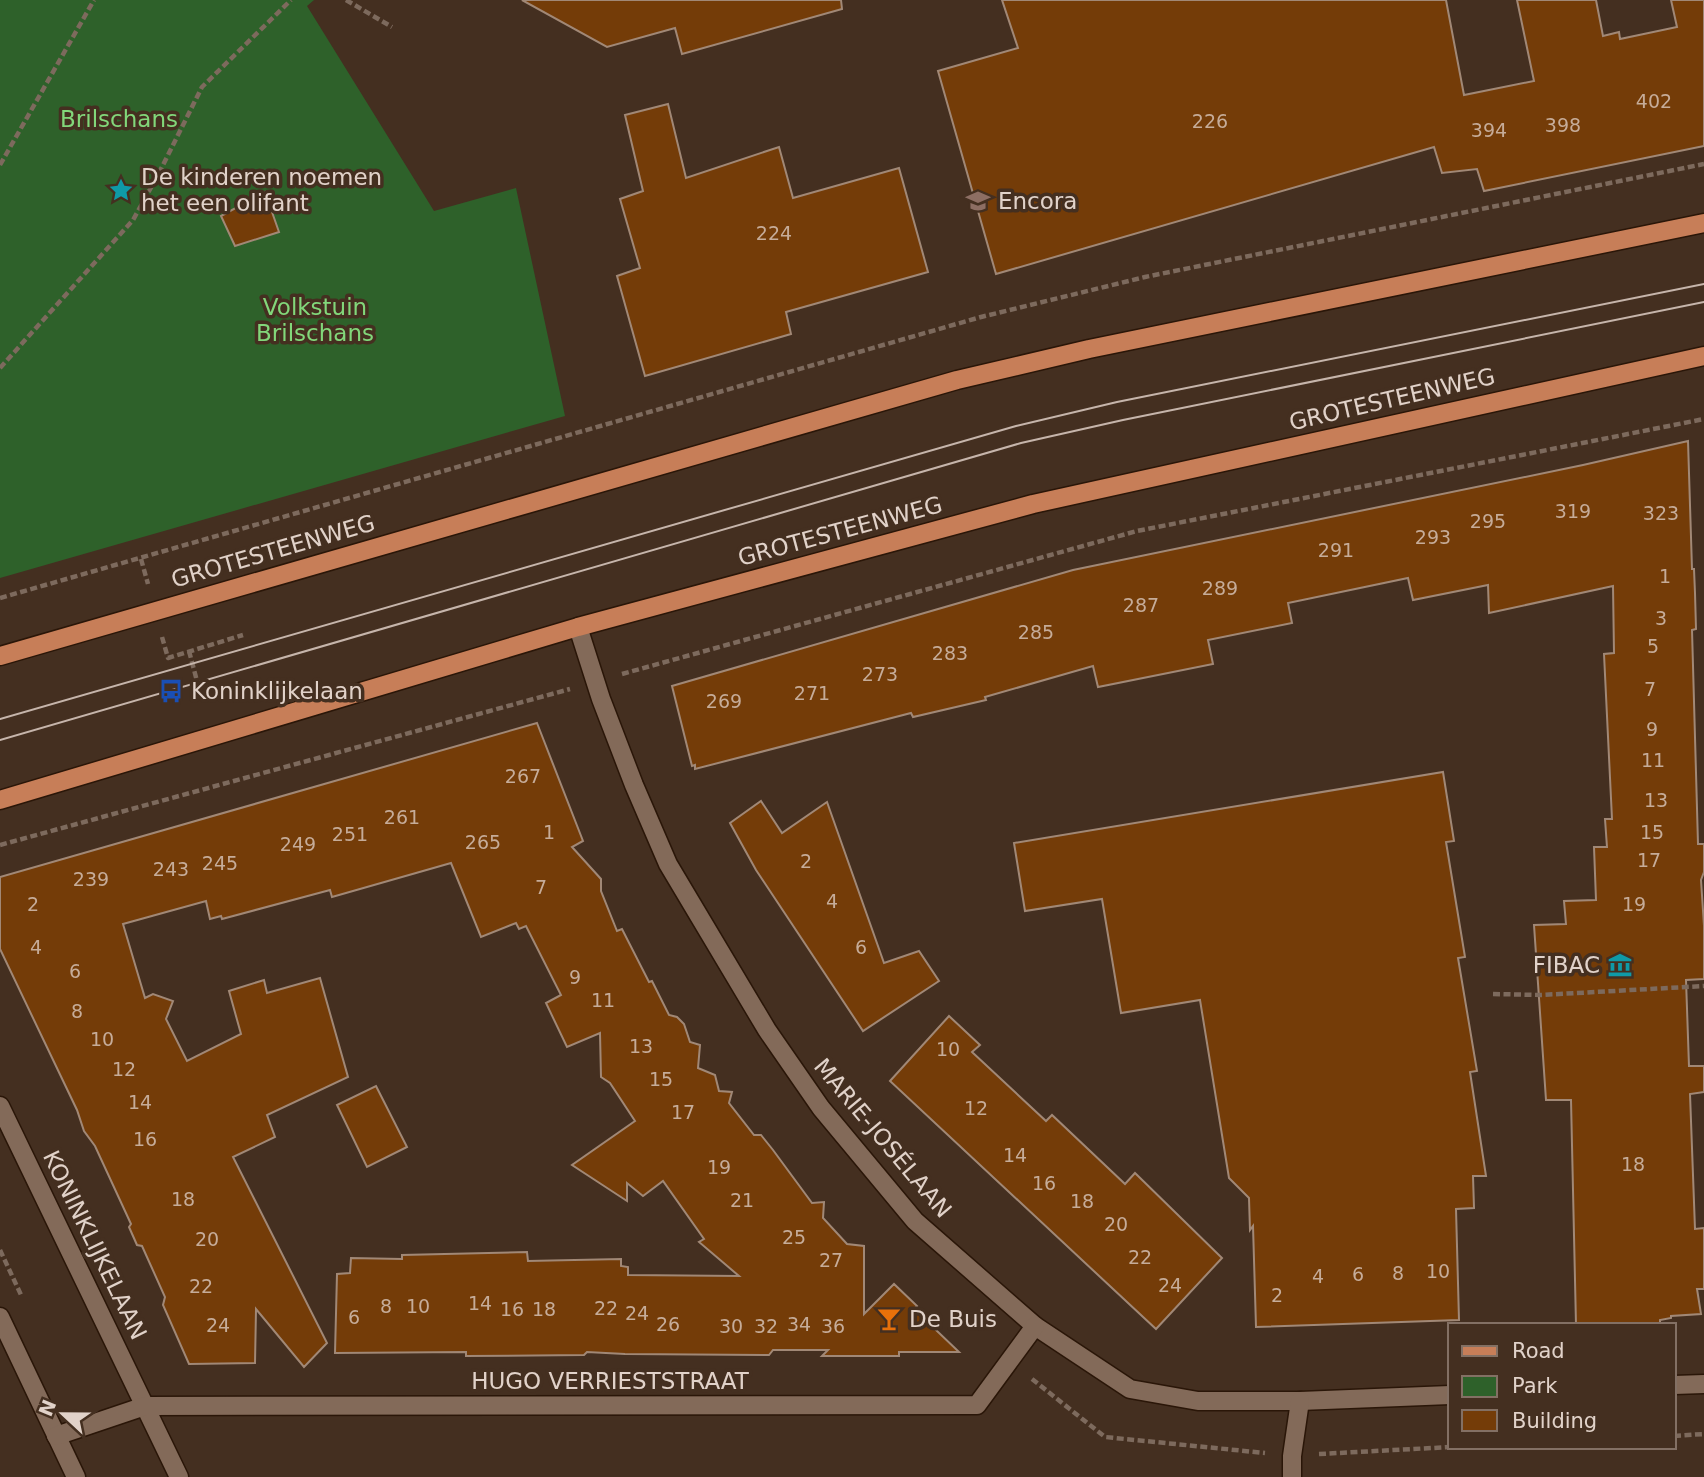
<svg xmlns="http://www.w3.org/2000/svg" width="1704" height="1477" font-family="'DejaVu Sans',sans-serif">
<style>
.green{fill:#2e612a}
.building{fill:#743c08;stroke:#a18876;stroke-width:2}
.lines{fill:none;stroke-linecap:round;stroke-linejoin:round}
.street-casing{stroke:#2a1608;stroke-width:21}
.primary-casing{stroke:#2a1608;stroke-width:21}
.path{stroke:#7d6a5d;stroke-width:4.5;stroke-dasharray:7 3.5;stroke-linecap:butt}
.street{stroke:#836a59;stroke-width:18}
.primary{stroke:#c77e58;stroke-width:18}
.tram{stroke:#c6b5ab;stroke-width:2}
.labels{text-anchor:middle;stroke-width:7;stroke-linejoin:round;paint-order:stroke}
.number-label{font-size:19px;fill:#c6ac99}
.park-label{font-size:23px;fill:#82d77a;stroke:#442f20}
.poi-label{font-size:23px;fill:#e1d2c9;stroke:#442f20;text-anchor:start}
.street-label{font-size:23px;fill:#e1d2c9;stroke:#442f20}
</style>
<rect width="100%" height="100%" fill="#442f20"/>
<path class="green" d="M0,0h314l-7,6 127,205 82,-23 49,228 -565,162z"/>
<g class="building">
<path d="M522,0h319l1,9 -160,45 -7,-26 -68,19z"/>
<path d="M1002,0h444l18,95 70,-14 -17,-81h79l7,36 16,-4 1,7 57,-12 -6,-27h33v146l-220,45 -7,-22 -35,4 -8,-26 -438,127 -58,-203 80,-23z"/>
<path d="M668,104l18,74 93,-31 14,51 106,-30 29,104 -142,40 5,22 -146,42 -28,-100 23,-8 -20,-69 23,-8 -18,-76z"/>
<path d="M265,192l14,40 -44,14 -14,-30z"/>
<path d="M1688,441l4,128h2l1,24 1,36 -4,1 6,214h6v28l-3,8 3,46v53l-18,1 3,86h15v26l-14,2 5,135 9,-1v61h-7l4,25 -30,2v2l-11,2v5h-84l-5,-225h-25l-12,-175 32,-1 -2,-23 32,-1 -2,-53h13l-2,-28h7l-8,-165 10,-1 -1,-67 -124,27 -1,-28 -75,15 -5,-22 -120,25 4,20 -84,17 5,24 -115,23 -5,-21 -108,31 1,3 -73,17 -2,-4 -216,56v-4l-3,1 -20,-80 401,-116 510,-105z"/>
<path d="M537,723l46,118 -11,6 29,32v12l16,40 5,-2 27,53 3,-1 17,34 8,2 7,7 6,18 10,3 -2,23 17,7 4,16 13,1 -3,11 25,32h7l12,15 39,53 12,-1 -1,16 24,26 17,2v68l30,-30 23,22 -3,3 45,43h-60v4h-77l6,-6h-55l-4,5 -144,-1 -38,-2 -3,3 -118,1v-4l-131,1 2,-79 13,-1 1,-15 51,1v-4l125,-3 1,9 93,-2v7l7,1v8l111,1 -40,-34 5,-3 -41,-58 -20,15 -16,-13v18l-55,-36 63,-44 -25,-38 -9,-6 -1,-44 -33,14 -21,-44 15,-8 -35,-69 -7,3 -3,-6 -35,14 -30,-74 -119,34 -2,-7 -108,29 -1,-3 -11,3 -4,-18 -83,23 22,74 8,-4 20,7 -7,18 21,42 54,-27 -12,-43 35,-11 3,13 53,-15 28,99 -81,38 8,22 -42,20 94,186 -23,24 -48,-58 -1,54 -66,1 -26,-59 2,-8 -23,-51 -5,-1 -8,-18 2,-3 -36,-78 -11,-15 -7,-21 -77,-161v-72z"/>
<path d="M1443,772l11,69 -8,1 19,115 -7,1 19,113 -7,1 16,104h-13l1,32 -18,1 3,111 -203,7 -3,-101 -3,4 -1,-32 -20,-20 -29,-178 -79,13 -19,-114 -77,12 -11,-68z"/>
<path d="M761,801l21,32 45,-31 57,161 35,-12 20,30 -76,50 -107,-161 -26,-47z"/>
<path d="M949,1016l31,29 -8,7 74,69 6,-6 73,69 10,-11 87,85 -66,71 -266,-248z"/>
<path d="M376,1086l31,61 -40,20 -30,-62z"/>
</g>
<g class="lines">
<g class="street-casing">
<g id="street">
<path d="M578,627l23,72 33,86 34,79 99,166 54,78 94,113 120,105 95,63 68,12h102l150,-6"/>
<path d="M0,1106l179,371"/>
<path d="M0,1317l76,160"/>
<path d="M1674,1385l30,-1"/>
<path d="M56,1436l89,-30 832,-1 58,-79"/>
<path d="M1292,1477v-21l8,-55"/>
</g>
</g>
<g class="primary-casing">
<g id="primary">
<path d="M0,656l957,-276 132,-31 615,-126"/>
<path d="M0,800l578,-173 455,-123 671,-148"/>
</g>
</g>
<g class="path">
<path d="M346,0l46,27"/>
<path d="M0,165l94,-165"/>
<path d="M0,368l133,-148 26,-47 43,-86 89,-87"/>
<path d="M141,559l7,25"/>
<path d="M0,598l981,-281 164,-40 559,-113"/>
<path d="M162,637l6,21 75,-23"/>
<path d="M189,651l12,45 -9,3"/>
<path d="M622,674l515,-143 567,-112"/>
<path d="M0,845l570,-156"/>
<path d="M1493,994l48,1 163,-9"/>
<path d="M0,1250l22,47"/>
<path d="M1032,1379l73,58 160,16"/>
<path d="M1674,1436l30,-2"/>
<path d="M1319,1454l132,-7"/>
</g>
<use href="#street" class="street"/>
<use href="#primary" class="primary"/>
<g class="tram">
<path d="M0,719l1016,-293 101,-24 587,-118"/>
<path d="M0,740l1021,-297 102,-23 581,-118"/>
</g>
</g>
<defs>
<g id="sight-bare" transform="scale(1.89)"><path d="M0-6L1.8-2.2L6-1.7L2.9 1.2L3.7 5.4L0 3.3L-3.7 5.4L-2.9 1.2L-6-1.7L-1.8-2.2Z" fill="#0f9aa8" stroke="#442f20" stroke-width="2.5" paint-order="stroke"/></g>
<g id="school-bare" transform="scale(1.89)"><path d="M0-5L7-2L0 1L-7-2ZM-4 1L0 2.5L4 1V4Q0 6-4 4Z" fill="#8d6e63" stroke="#442f20" stroke-width="2.5" paint-order="stroke"/></g>
<g id="bus-bare" transform="scale(1.89)"><path d="M-5-6H5V4H4V6H2V4H-2V6H-4V4H-5ZM-3.5-4V0h7V-4ZM-3.5 1.2v1.5H-2V1.2ZM2 1.2v1.5H3.5V1.2Z" fill="#1a4fb4" stroke="#442f20" stroke-width="2.5" paint-order="stroke"/></g>
<g id="museum-bare" transform="scale(1.89)"><path d="M0-6L6-3V-2H-6V-3ZM-5-1h2V3h-2ZM-1-1h2V3h-2ZM3-1h2V3H3ZM-6 4H6V6H-6Z" fill="#0f9aa8" stroke="#442f20" stroke-width="2.5" paint-order="stroke"/></g>
<g id="bar-bare" transform="scale(1.89)"><path d="M-6-5H6L.8 .8V4.5H3.5V6h-7V4.5H-.8V.8Z" fill="#e8710a" stroke="#442f20" stroke-width="2.5" paint-order="stroke"/></g>
</defs>
<g fill-rule="evenodd">
<use href="#sight-bare" x="121" y="190"/>
<use href="#school-bare" x="978" y="201"/>
<use href="#bus-bare" x="171" y="691"/>
<use href="#museum-bare" x="1620" y="965"/>
<use href="#bar-bare" x="889" y="1319"/>
</g>
<g class="labels">
<g class="number-label">
<text x="1654" y="108">402</text>
<text x="1210" y="128">226</text>
<text x="1563" y="132">398</text>
<text x="1489" y="137">394</text>
<text x="774" y="240">224</text>
<text x="1573" y="518">319</text>
<text x="1661" y="520">323</text>
<text x="1488" y="528">295</text>
<text x="1433" y="544">293</text>
<text x="1336" y="557">291</text>
<text x="1665" y="583">1</text>
<text x="1220" y="595">289</text>
<text x="1141" y="612">287</text>
<text x="1661" y="625">3</text>
<text x="1036" y="639">285</text>
<text x="1653" y="653">5</text>
<text x="950" y="660">283</text>
<text x="880" y="681">273</text>
<text x="1650" y="696">7</text>
<text x="812" y="700">271</text>
<text x="724" y="708">269</text>
<text x="1652" y="736">9</text>
<text x="1653" y="767">11</text>
<text x="523" y="783">267</text>
<text x="1656" y="807">13</text>
<text x="402" y="824">261</text>
<text x="549" y="839">1</text>
<text x="1652" y="839">15</text>
<text x="350" y="841">251</text>
<text x="483" y="849">265</text>
<text x="298" y="851">249</text>
<text x="1649" y="867">17</text>
<text x="806" y="868">2</text>
<text x="220" y="870">245</text>
<text x="171" y="876">243</text>
<text x="91" y="886">239</text>
<text x="541" y="894">7</text>
<text x="832" y="908">4</text>
<text x="33" y="911">2</text>
<text x="1634" y="911">19</text>
<text x="36" y="954">4</text>
<text x="861" y="954">6</text>
<text x="75" y="978">6</text>
<text x="575" y="984">9</text>
<text x="603" y="1007">11</text>
<text x="77" y="1018">8</text>
<text x="102" y="1046">10</text>
<text x="641" y="1053">13</text>
<text x="948" y="1056">10</text>
<text x="124" y="1076">12</text>
<text x="661" y="1086">15</text>
<text x="140" y="1109">14</text>
<text x="976" y="1115">12</text>
<text x="683" y="1119">17</text>
<text x="145" y="1146">16</text>
<text x="1015" y="1162">14</text>
<text x="1633" y="1171">18</text>
<text x="719" y="1174">19</text>
<text x="1044" y="1190">16</text>
<text x="183" y="1206">18</text>
<text x="742" y="1207">21</text>
<text x="1082" y="1208">18</text>
<text x="1116" y="1231">20</text>
<text x="794" y="1244">25</text>
<text x="207" y="1246">20</text>
<text x="1140" y="1264">22</text>
<text x="831" y="1267">27</text>
<text x="1438" y="1278">10</text>
<text x="1398" y="1280">8</text>
<text x="1358" y="1281">6</text>
<text x="1318" y="1283">4</text>
<text x="1170" y="1292">24</text>
<text x="201" y="1293">22</text>
<text x="1277" y="1302">2</text>
<text x="480" y="1310">14</text>
<text x="386" y="1313">8</text>
<text x="418" y="1313">10</text>
<text x="606" y="1315">22</text>
<text x="512" y="1316">16</text>
<text x="544" y="1316">18</text>
<text x="637" y="1320">24</text>
<text x="354" y="1324">6</text>
<text x="668" y="1331">26</text>
<text x="799" y="1331">34</text>
<text x="218" y="1332">24</text>
<text x="731" y="1333">30</text>
<text x="766" y="1333">32</text>
<text x="833" y="1333">36</text>
</g>
<g class="park-label">
<text x="119" y="127">Brilschans</text>
<text x="315" y="315">Volkstuin<tspan x="315" dy="26">Brilschans</tspan></text>
</g>
<g class="poi-label">
<text x="141" y="185">De kinderen noemen<tspan x="141" dy="26">het een olifant</tspan></text>
<text x="998" y="209">Encora</text>
<text x="191" y="699">Koninklijkelaan</text>
<text x="1600" y="973" text-anchor="end">FIBAC</text>
<text x="909" y="1327">De Buis</text>
</g>
<g class="street-label">
<text transform="translate(1392 399) rotate(-13)" y="8">GROTESTEENWEG</text>
<text transform="translate(840 531) rotate(-15)" y="8">GROTESTEENWEG</text>
<text transform="translate(273 551) rotate(-16)" y="8">GROTESTEENWEG</text>
<text transform="translate(883 1138) rotate(50)" y="8">MARIE-JOSÉLAAN</text>
<text transform="translate(95 1245) rotate(64)" y="8">KONINKLIJKELAAN</text>
<text x="610" y="1389">HUGO VERRIESTSTRAAT</text>
</g>
</g>
<rect x="1448" y="1323" width="228" height="126" fill="#442f20" stroke="#837064" stroke-width="2"/>
<rect x="1462" y="1346" width="35" height="10" fill="#c77e58" stroke="#837064" stroke-width="2"/>
<text x="1512" y="1358" font-size="21" fill="#e1d2c9">Road</text>
<rect x="1462" y="1376" width="35" height="21" fill="#2e612a" stroke="#837064" stroke-width="2"/>
<text x="1512" y="1393" font-size="21" fill="#e1d2c9">Park</text>
<rect x="1462" y="1410" width="35" height="21" fill="#743c08" stroke="#837064" stroke-width="2"/>
<text x="1512" y="1428" font-size="21" fill="#e1d2c9">Building</text>
<g transform="translate(63 1414) rotate(292)" stroke="#442f20" stroke-width="5" paint-order="stroke">
<path d="M0-5L12 26L0 18L-12 26Z" fill="#e1d2c9"/>
<text y="-10" font-size="19" font-weight="bold" text-anchor="middle" fill="#e1d2c9">N</text>
</g>
</svg>
